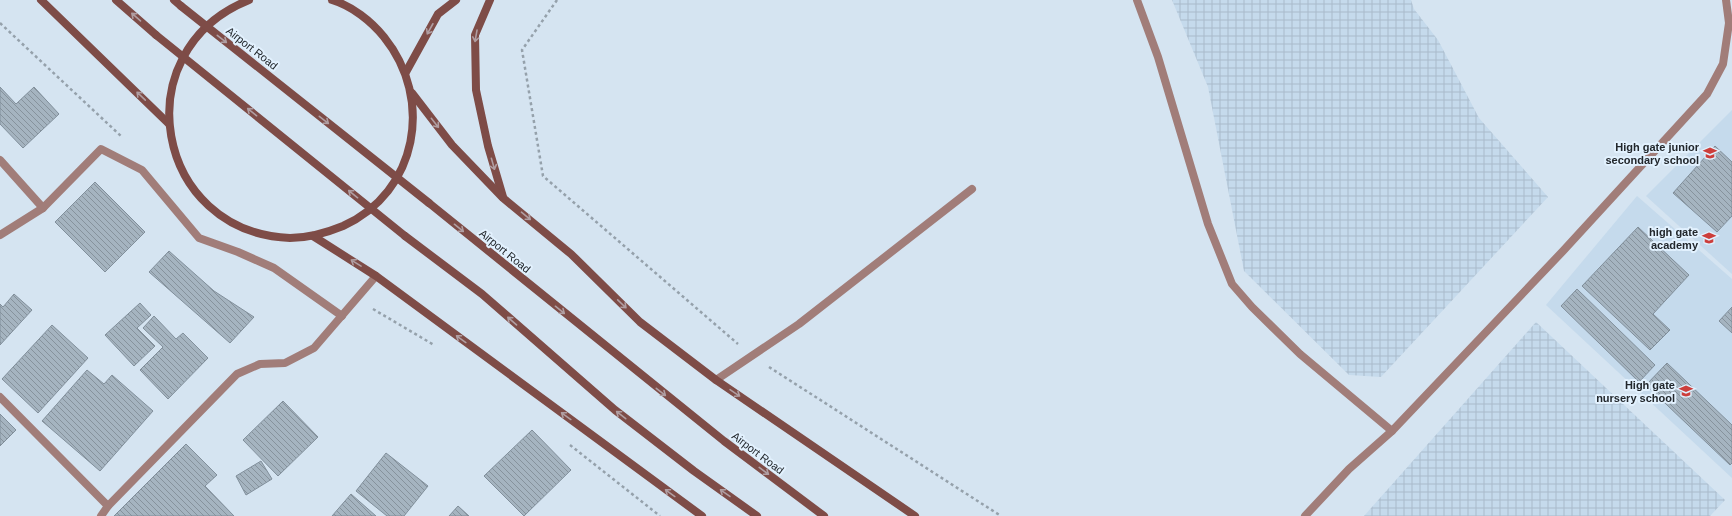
<svg xmlns="http://www.w3.org/2000/svg" width="1732" height="516" font-family="Helvetica,sans-serif">
<style>
.built{fill:#c5daec}
.industrial{fill:url(#industrial-grid)}
.building{fill:url(#building-back-hatch);stroke:#818f9b}
.lines{fill:none;stroke-linecap:round;stroke-linejoin:round}
.path{stroke:#95a1ab;stroke-width:2.5;stroke-dasharray:3 3;stroke-linecap:butt}
.lane{stroke:#a17d79;stroke-width:8}
.street{stroke:#a17d79;stroke-width:8}
.secondary{stroke:#7e4c47;stroke-width:8}
.secondary-bridge{stroke:#7e4c47;stroke-width:8}
.oneway{stroke:#b09ea2}
.labels{text-anchor:middle;stroke-width:4;stroke-linejoin:round;paint-order:stroke}
.street-label{font-size:11px;fill:#22272c;stroke:#e2f1fe}
.poi-label{font-size:11px;font-weight:bold;fill:#22272c;stroke:#e2f1fe;text-anchor:end}
</style>
<defs>
<pattern id="industrial-grid" width="8" height="8" patternUnits="userSpaceOnUse"><rect width="8" height="8" fill="#c5daec"/><path d="M0 4h8M4 0v8" fill="none" stroke="#a9bbcb"/></pattern>
<pattern id="building-back-hatch" width="6" height="6" patternUnits="userSpaceOnUse"><rect width="6" height="6" fill="#a5b4c0"/><path d="M-1 5l2 2M0 0l6 6M5-1l2 2" fill="none" stroke="#86929c"/></pattern>
</defs>
<rect width="100%" height="100%" fill="#d5e4f1"/>
<g class="built">
<path d="M1732,110v164l-86,-78z"/>
<path d="M1637,196l95,83v199l-186,-173z"/>
</g>
<g class="industrial">
<path d="M1172,0h239l3,9 24,31 41,78 69,79 -167,180 -32,-2 -105,-104 -36,-184z"/>
<path d="M1536,322l189,178 -15,16h-346z"/>
</g>
<g class="building">
<path d="M0,87l16,17 18,-17 25,27 -36,34 -23,-24z"/>
<path d="M1715,146l17,16v54l-15,16 -44,-39z"/>
<path d="M95,182l50,50 -40,40 -50,-50z"/>
<path d="M1638,227l51,48 -36,39 17,16 -20,20 -68,-64z"/>
<path d="M169,251l45,40 40,26 -24,26 -81,-71z"/>
<path d="M1577,289l78,76 -16,17 -78,-76z"/>
<path d="M14,294l18,16 -32,35v-41l3,3z"/>
<path d="M140,303l11,12 -14,13 18,18 -21,20 -29,-31z"/>
<path d="M1732,307v26l-13,-12z"/>
<path d="M154,316l22,23 7,-6 25,25 -40,41 -28,-29 23,-23 -20,-19z"/>
<path d="M52,325l36,33 -50,55 -36,-34z"/>
<path d="M1667,363l65,62v38l-2,2 -84,-80z"/>
<path d="M87,370l17,14 8,-9 41,36 -53,60 -58,-50z"/>
<path d="M283,401l35,36 -40,39 -35,-36z"/>
<path d="M0,414l16,16 -16,16z"/>
<path d="M532,430l39,40 -47,46 -40,-40z"/>
<path d="M186,444l31,31 -12,11 29,30h-120z"/>
<path d="M386,453l42,33 -24,30h-17l-31,-25z"/>
<path d="M261,461l11,18 -26,16 -10,-19z"/>
<path d="M351,494l25,22h-44z"/>
<path d="M458,506l11,10h-20z"/>
</g>
<g class="lines">
<g class="path">
<path d="M557,0l-35,50 21,126 195,168"/>
<path d="M0,23l122,114"/>
<path d="M373,309l61,36"/>
<path d="M769,367l232,149"/>
<path d="M570,445l90,71"/>
</g>
<path class="lane" d="M716,380l83,-56 173,-135"/>
<g class="street">
<path d="M1137,0l21,57 50,167 24,60 20,23 48,47 92,77"/>
<path d="M0,160l43,48"/>
<path d="M0,235l43,-27 58,-59 41,21 57,68 39,14 36,16 68,48"/>
<path d="M0,397l108,109"/>
<path d="M101,516l7,-10 129,-132 23,-10 25,-1 29,-15 62,-72"/>
<path d="M1305,516l44,-47 43,-38 171,-180 144,-157 16,-30 6,-41 -3,-23"/>
</g>
<g class="secondary">
<path d="M41,0l128,124"/>
<path d="M116,0l40,35"/>
<path d="M174,0l7,6"/>
<path d="M249,0c-127,51 -94,233 41,238 18,0 36,-5 53,-12 75,-34 91,-127 41,-189 -13,-16 -32,-31 -52,-37"/>
<path d="M490,0l-15,35 1,55 12,56 15,51"/>
<path d="M406,72l32,-58 18,-14"/>
<path d="M412,93l40,52 51,53 68,56 69,68 76,58 199,136"/>
<path d="M429,203l295,238 100,75"/>
<path d="M313,236l63,40 326,240"/>
<path d="M405,236l77,58 133,116 79,61 63,45"/>
</g>
<g class="secondary-bridge">
<path d="M181,6l248,197"/>
<path d="M156,35l249,201"/>
</g>
</g>
<defs><path id="oneway-shaft" d="M-6 0H5M1.5-3L5.5 0L1.5 3" fill="none" stroke-width="1.6" stroke-linecap="round" stroke-linejoin="round"/></defs>
<g class="oneway">
<use href="#oneway-shaft" transform="translate(136 17) rotate(-139)"/>
<use href="#oneway-shaft" transform="translate(430 29) rotate(119)"/>
<use href="#oneway-shaft" transform="translate(476 36) rotate(100)"/>
<use href="#oneway-shaft" transform="translate(222 39) rotate(38)"/>
<use href="#oneway-shaft" transform="translate(141 96) rotate(-136)"/>
<use href="#oneway-shaft" transform="translate(252 112) rotate(-141)"/>
<use href="#oneway-shaft" transform="translate(324 120) rotate(38)"/>
<use href="#oneway-shaft" transform="translate(435 123) rotate(52)"/>
<use href="#oneway-shaft" transform="translate(493 164) rotate(74)"/>
<use href="#oneway-shaft" transform="translate(353 194) rotate(-141)"/>
<use href="#oneway-shaft" transform="translate(526 216) rotate(40)"/>
<use href="#oneway-shaft" transform="translate(459 228) rotate(39)"/>
<use href="#oneway-shaft" transform="translate(356 263) rotate(-148)"/>
<use href="#oneway-shaft" transform="translate(622 304) rotate(44)"/>
<use href="#oneway-shaft" transform="translate(560 310) rotate(39)"/>
<use href="#oneway-shaft" transform="translate(512 321) rotate(-139)"/>
<use href="#oneway-shaft" transform="translate(461 339) rotate(-144)"/>
<use href="#oneway-shaft" transform="translate(661 392) rotate(38)"/>
<use href="#oneway-shaft" transform="translate(735 393) rotate(34)"/>
<use href="#oneway-shaft" transform="translate(621 415) rotate(-142)"/>
<use href="#oneway-shaft" transform="translate(566 416) rotate(-144)"/>
<use href="#oneway-shaft" transform="translate(764 471) rotate(37)"/>
<use href="#oneway-shaft" transform="translate(670 493) rotate(-144)"/>
<use href="#oneway-shaft" transform="translate(725 493) rotate(-145)"/>
</g>
<defs>
<g id="school-bare" transform="scale(1.08)"><path d="M0-5L7-2L0 1L-7-2ZM-4 1L0 2.5L4 1V4Q0 6-4 4Z" fill="#cc3e3b" stroke="#e2f1fe" stroke-width="2.5" paint-order="stroke"/></g>
</defs>
<g fill-rule="evenodd">
<use href="#school-bare" x="1710" y="153"/>
<use href="#school-bare" x="1709" y="238"/>
<use href="#school-bare" x="1686" y="391"/>
</g>
<g class="labels">
<g class="street-label">
<text transform="translate(252 48) rotate(38)" y="4">Airport Road</text>
<text transform="translate(505 251) rotate(39)" y="4">Airport Road</text>
<text transform="translate(758 453) rotate(37)" y="4">Airport Road</text>
</g>
<g class="poi-label">
<text x="1699" y="151">High gate junior<tspan x="1699" dy="13">secondary school</tspan></text>
<text x="1698" y="236">high gate<tspan x="1698" dy="13">academy</tspan></text>
<text x="1675" y="389">High gate<tspan x="1675" dy="13">nursery school</tspan></text>
</g>
</g>
</svg>
